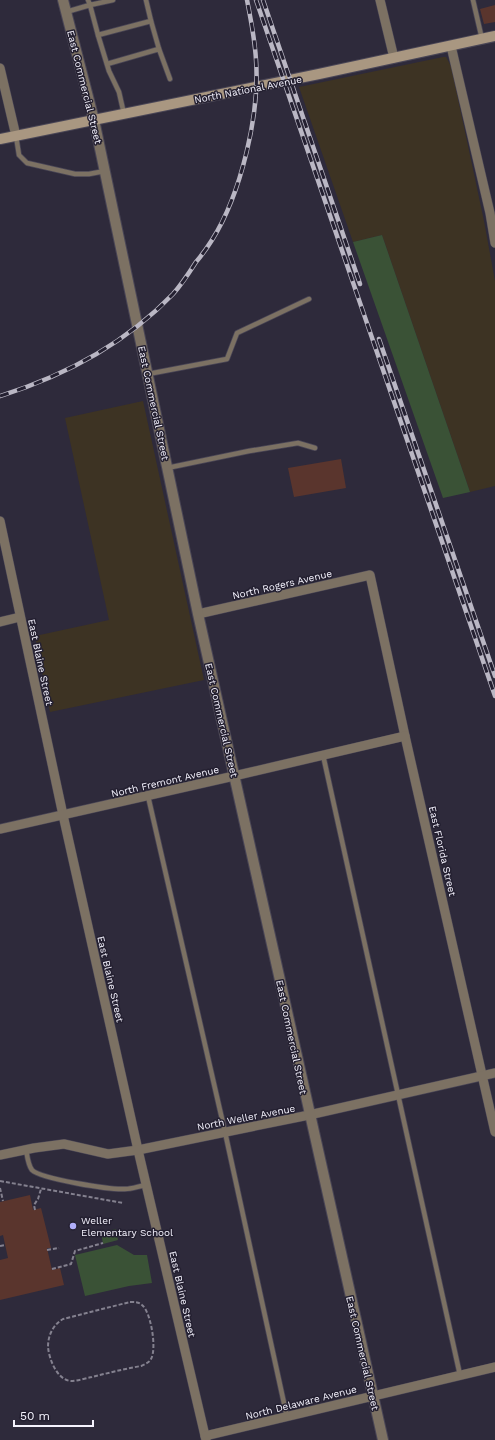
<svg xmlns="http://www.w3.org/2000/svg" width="495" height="1440" font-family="'Work Sans',sans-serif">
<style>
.industrial{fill:#3d3323}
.green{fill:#3a5236}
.building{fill:#5a352d}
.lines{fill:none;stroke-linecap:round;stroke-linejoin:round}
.service-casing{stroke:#4a4656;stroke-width:6}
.minor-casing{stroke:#4a4656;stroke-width:10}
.tertiary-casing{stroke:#4a4656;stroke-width:12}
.secondary-casing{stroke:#4a4656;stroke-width:12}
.path{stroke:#84818f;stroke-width:2;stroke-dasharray:4 2;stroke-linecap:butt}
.service{stroke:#7c7163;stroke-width:4.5}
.minor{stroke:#7c7163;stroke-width:9}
.tertiary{stroke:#7c7163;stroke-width:10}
.secondary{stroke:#a99781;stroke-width:10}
.rail-casing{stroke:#bab7c4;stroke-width:4.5}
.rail{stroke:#242031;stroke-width:3;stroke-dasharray:9;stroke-linecap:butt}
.poi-dot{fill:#b0aefa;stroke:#242031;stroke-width:1.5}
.labels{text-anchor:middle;stroke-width:3;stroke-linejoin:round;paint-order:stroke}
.street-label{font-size:10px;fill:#f5f3fe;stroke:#242031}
.poi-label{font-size:10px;fill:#f5f3fe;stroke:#242031;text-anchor:start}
</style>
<rect width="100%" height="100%" fill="#2e2a3b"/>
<g class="industrial">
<path d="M443,57h3l5,9 33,155 11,60v205l-25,6 -88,-257 -29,7 -54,-155z"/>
<path d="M143,401l61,279 -154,32 -15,-76 74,-16 -44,-202z"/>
</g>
<g class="green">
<path d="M382,235l88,257 -27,6 -90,-256z"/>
<path d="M116,1229l2,11 -15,4 -2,-12z"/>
<path d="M117,1245l17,10h13l5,28 -23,3 -44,10 -10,-41z"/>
</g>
<g class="building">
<path d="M495,5v17l-11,2 -4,-15z"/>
<path d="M341,459l5,29 -52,9 -6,-29z"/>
<path d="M30,1195l3,15 8,-2 10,40h-4l5,22 8,-2 4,17 -64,15v-40l8,-2 -5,-23 -3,1v-34z"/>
</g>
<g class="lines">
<g class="service-casing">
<g id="service">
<path d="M88,0l2,5 23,-5"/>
<path d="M473,0l9,39"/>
<path d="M66,12l24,-7 8,30 53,-14 -5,-21"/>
<path d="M151,21l8,28"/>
<path d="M98,35l11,36 10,21 5,22"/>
<path d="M107,64l52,-15 11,30"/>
<path d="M16,136l3,19 8,8 48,11h14l16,-3"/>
<path d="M148,374l79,-15 10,-26 72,-34"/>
<path d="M167,468l82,-17 49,-8 17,5"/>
<path d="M323,755l137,620"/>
<path d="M148,796l77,336 62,285"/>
<path d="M26,1149c1,6 2,16 6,21 9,9 79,20 93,19 7,0 14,-3 21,-4"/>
</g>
</g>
<g class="minor-casing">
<g id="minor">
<path d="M380,0l14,58"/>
<path d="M451,46l39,167 5,30"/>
<path d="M0,68l16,68"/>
<path d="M0,521l63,294 75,335 68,290"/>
<path d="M198,614l172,-39 35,161 90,396"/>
<path d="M0,622l20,-5"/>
<path d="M0,829l234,-53 171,-40"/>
<path d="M0,1155l34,-7 30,-4 44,10 30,-4 171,-35 186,-42"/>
<path d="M205,1436l290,-69"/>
</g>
</g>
<g class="tertiary-casing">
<path id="tertiary" d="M63,0l31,120 104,494 185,826"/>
</g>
<g class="secondary-casing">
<path id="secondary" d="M0,139l319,-65 176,-38"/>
</g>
<g class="path">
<path d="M0,1181l123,22"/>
<path d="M0,1188l3,13"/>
<path d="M35,1210l-1,-5 4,-6 3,-10"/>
<path d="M0,1246l5,-1"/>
<path d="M47,1250l12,-2"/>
<path d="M52,1269l19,-5 4,-13 28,-8"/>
<path d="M130,1302c5,0 9,0 12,3 9,7 15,44 9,54 -2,4 -6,5 -10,7 -17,3 -33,7 -49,11 -6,1 -14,4 -21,4 -14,-1 -22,-22 -23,-34 0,-12 5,-22 15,-28z"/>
</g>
<use href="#service" class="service"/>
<use href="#minor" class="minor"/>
<use href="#tertiary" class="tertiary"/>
<use href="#secondary" class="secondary"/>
<g class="rail-casing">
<g id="rail">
<path d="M256,0l239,696"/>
<path d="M263,0l97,284"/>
<path d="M379,339l116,337"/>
<path d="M0,396c64,-20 126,-53 173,-102 9,-10 16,-21 23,-32 6,-7 11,-14 16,-22 29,-46 48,-126 44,-180 -1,-20 -5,-40 -9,-60"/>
</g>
</g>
<use href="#rail" class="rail"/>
</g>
<circle class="poi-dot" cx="73" cy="1226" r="4"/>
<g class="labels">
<g class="street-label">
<text transform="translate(85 87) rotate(76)" y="4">East Commercial Street</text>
<text transform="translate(248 89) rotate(-11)" y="4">North National Avenue</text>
<text transform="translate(154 403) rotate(78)" y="4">East Commercial Street</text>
<text transform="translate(282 584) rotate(-13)" y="4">North Rogers Avenue</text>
<text transform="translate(41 662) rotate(78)" y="4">East Blaine Street</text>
<text transform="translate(222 720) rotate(77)" y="4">East Commercial Street</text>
<text transform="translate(165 781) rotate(-13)" y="4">North Fremont Avenue</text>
<text transform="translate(443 851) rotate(77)" y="4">East Florida Street</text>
<text transform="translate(111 979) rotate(77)" y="4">East Blaine Street</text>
<text transform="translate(292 1037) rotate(78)" y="4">East Commercial Street</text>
<text transform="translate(246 1117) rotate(-11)" y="4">North Weller Avenue</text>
<text transform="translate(183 1294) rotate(77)" y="4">East Blaine Street</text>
<text transform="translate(363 1353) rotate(77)" y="4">East Commercial Street</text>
<text transform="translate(301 1402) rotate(-14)" y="4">North Delaware Avenue</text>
</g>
<g class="poi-label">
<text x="81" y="1224">Weller<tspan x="81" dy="12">Elementary School</tspan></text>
</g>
</g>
<path d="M14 1420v6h79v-6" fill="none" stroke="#f5f3fe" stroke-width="2"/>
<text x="20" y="1420" font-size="12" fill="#f5f3fe" stroke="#242031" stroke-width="3" paint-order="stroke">50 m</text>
</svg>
